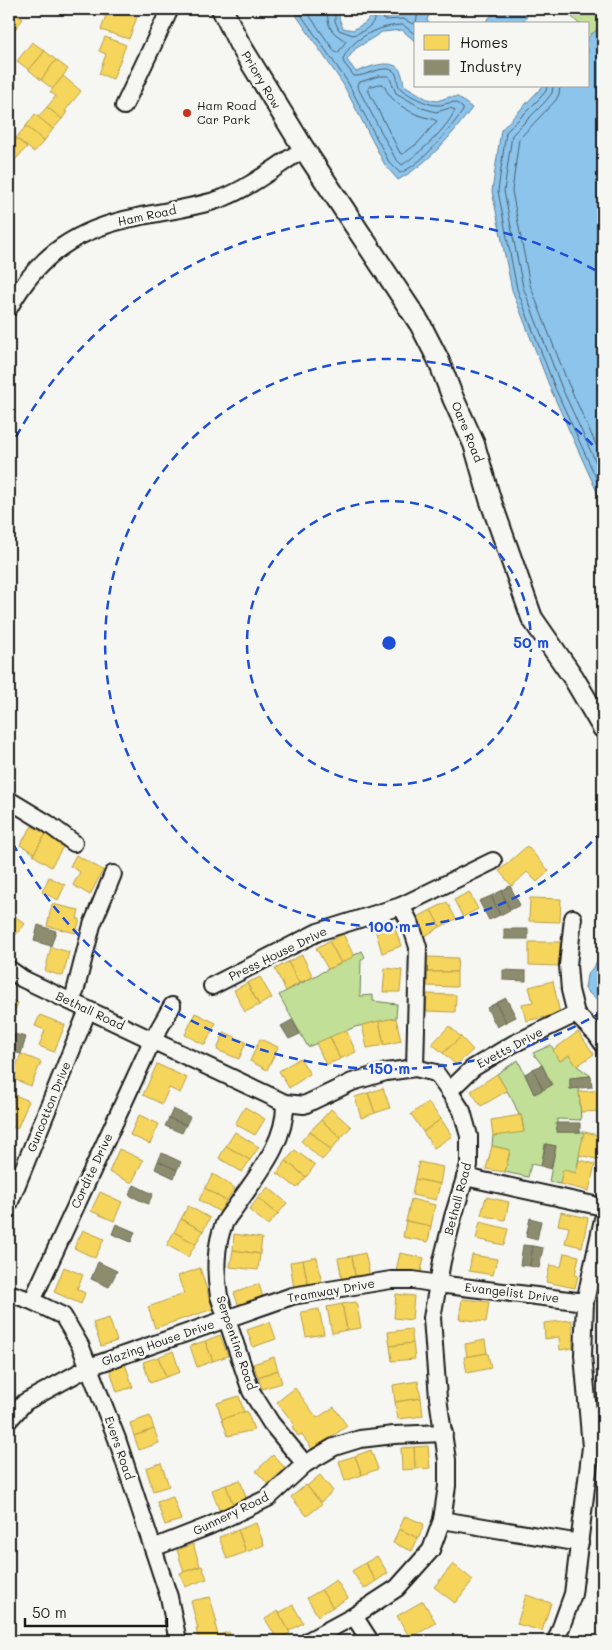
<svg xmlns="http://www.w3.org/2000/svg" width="612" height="1650" font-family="Mali,sans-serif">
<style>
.green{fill:#c1df97;stroke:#6e7e5a}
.water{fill:#8cc4eb;stroke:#5f8198}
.homes{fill:#f6d55c;stroke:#b59e49}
.industry{fill:#8c8c6e;stroke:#6a6a55}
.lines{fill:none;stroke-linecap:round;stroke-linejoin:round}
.shore{stroke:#495f6f;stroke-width:1}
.minor-casing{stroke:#1c1c1c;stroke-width:20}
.tertiary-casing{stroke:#1c1c1c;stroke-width:24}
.minor{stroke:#f6f6f2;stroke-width:16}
.tertiary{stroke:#f6f6f2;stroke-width:20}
.ring{fill:none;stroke:#1d4ed8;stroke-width:2.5;stroke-dasharray:9 6}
.poi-dot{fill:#c8321e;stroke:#f6f6f2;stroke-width:2}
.labels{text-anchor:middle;stroke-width:5;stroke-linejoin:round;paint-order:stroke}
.street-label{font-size:12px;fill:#1c1c1c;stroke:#f6f6f2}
.poi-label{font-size:12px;fill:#1c1c1c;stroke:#f6f6f2;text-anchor:start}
.centre{fill:#1d4ed8;stroke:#f6f6f2;stroke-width:2.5}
.ring-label{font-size:15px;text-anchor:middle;font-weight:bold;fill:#1d4ed8;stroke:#f6f6f2;stroke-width:5;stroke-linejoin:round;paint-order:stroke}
</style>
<rect width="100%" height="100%" fill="#f6f6f2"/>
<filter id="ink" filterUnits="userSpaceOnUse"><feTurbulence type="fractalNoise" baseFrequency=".02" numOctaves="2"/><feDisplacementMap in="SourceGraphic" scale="10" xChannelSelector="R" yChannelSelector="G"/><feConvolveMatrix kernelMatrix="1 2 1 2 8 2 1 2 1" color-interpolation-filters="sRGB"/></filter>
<g filter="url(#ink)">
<g class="green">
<path d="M564,9h39v16l-12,10 -3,-3v-8h-9z"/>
<path d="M362,951l3,6 -4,3 -1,36 13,-1v6l24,3 -1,14 -41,9 -47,20 -29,-52z"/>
<path d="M551,1045l9,16 9,-6 8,11 14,10 -21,2v11l9,-1 2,32 -24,-1v13h27l-8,41 -13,-2 -3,13 -11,-2 7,-36 -11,-2 -4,22 -10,-2 -3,13 -23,-5 5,-22 -18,-4 1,-10 31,-5 -3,-16h-2l-5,-12 -17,-29 21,-14 16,34 17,-9 -9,-20 -9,-12z"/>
</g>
<g class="water">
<path d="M292,9h49c-4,7 -1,12 2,19l10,2 12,-7 6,-7v-7h60l-4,11 2,4h-13v18l-14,-12 -20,2 -27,17 -8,11 9,12c11,-4 34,-14 43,-3 3,3 4,11 5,16l23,14 10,2 12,-4h9l14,11c-21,28 -43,55 -74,72l-13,-15 -42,-81z"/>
<path d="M489,9h34l4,6 -4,9h-40l9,-9z"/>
<path d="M603,25v480l-52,-115 -39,-100 -20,-99 9,-61 42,-44h45v-49z"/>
<path d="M603,955v43l-8,1 -10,-10 2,-14z"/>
</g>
<g class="homes">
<path d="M108,9l29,8 -8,22 -28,-9z"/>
<path d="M10,10l13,9 -14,18v-25z"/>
<path d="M105,37l21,8 -13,34 -14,-5 7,-20 -7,-3z"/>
<path d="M32,42l13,9 -16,19 -12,-9z"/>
<path d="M45,51l11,9 -15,20 -12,-10z"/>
<path d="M56,60l12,9 -15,20 -12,-9z"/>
<path d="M63,76l18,15 -16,20 2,1 -5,7 -15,-12 9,-11 -6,-4z"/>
<path d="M47,107l15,12 -9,10 -15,-12z"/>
<path d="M35,114l18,15 -9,12 -18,-15z"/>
<path d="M26,126l18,15 -10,11 -18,-14z"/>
<path d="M9,133l18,14 -12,13 -6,-5z"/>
<path d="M9,810l8,4 -8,15z"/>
<path d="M32,826l14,8 -12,19 -14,-8z"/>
<path d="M46,834l18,11 -13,22 -18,-12z"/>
<path d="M527,846l22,25 -12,11 -10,-10 -15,14 -13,-15z"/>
<path d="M76,855l27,15 -13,25 -17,-10 7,-13 -10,-6z"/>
<path d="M49,877l16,8 -7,15 -16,-8z"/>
<path d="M469,892l9,17 -15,8 -9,-17z"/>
<path d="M530,898l31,1 -1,23 -31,-1z"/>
<path d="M447,902l9,17 -16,8 -9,-17z"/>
<path d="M52,904l27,6 -2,9h3l-4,14 -29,-7z"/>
<path d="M431,910l9,17 -15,9 -9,-18z"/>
<path d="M10,912l15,12 -16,19v-30z"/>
<path d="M393,922l8,24 -19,7 -7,-24z"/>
<path d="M343,934l11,22 -13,7 -12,-22z"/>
<path d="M329,941l12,22 -13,6 -12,-21z"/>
<path d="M529,942h31l-1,24 -30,-1z"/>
<path d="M51,947l18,5 -6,24 -18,-5z"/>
<path d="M302,955l11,22 -14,6 -11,-21z"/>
<path d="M427,957l31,1 -1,14h-30z"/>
<path d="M288,962l11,21 -13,8 -11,-22z"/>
<path d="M385,968l17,2 -2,22h-17z"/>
<path d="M427,972h30v15l-30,-1z"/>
<path d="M260,977l12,21 -13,7 -12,-22z"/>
<path d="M553,981l7,33 -34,7 -4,-17 11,-2 -4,-15z"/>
<path d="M247,983l12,22 -14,7 -11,-22z"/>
<path d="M427,994l29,1 -1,17 -29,-1z"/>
<path d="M9,999l9,4 -8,18 -1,-1z"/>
<path d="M195,1013l21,10 -11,22 -20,-10z"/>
<path d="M40,1015l25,10 -11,27 -15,-6 6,-16 -10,-4z"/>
<path d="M396,1018l5,23 -17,4 -5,-24z"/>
<path d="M379,1021l5,24 -17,3 -5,-23z"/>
<path d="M449,1026l12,11 -18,16 -11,-9z"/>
<path d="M346,1030l10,22 -16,7 -10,-22z"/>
<path d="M224,1032l22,10 -7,17 -22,-9z"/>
<path d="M578,1032l16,22 -17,12 -8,-11 -9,6 -7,-11z"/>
<path d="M330,1037l10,22 -14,6 -10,-22z"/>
<path d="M461,1037l12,13 -17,15 -13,-12z"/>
<path d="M260,1039l18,8 -11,23 -17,-9z"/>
<path d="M21,1054l20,8 -10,24 -20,-8z"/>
<path d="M300,1058l10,16 -21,14 -10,-17z"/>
<path d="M157,1064l30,14 -7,15 -11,-5 -7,16 -19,-9z"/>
<path d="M497,1074l10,17 -26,15 -10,-15z"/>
<path d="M383,1088l7,20 -15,5 -7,-20z"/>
<path d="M603,1090v21l-22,1 -2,-20z"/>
<path d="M368,1093l7,20 -14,5 -6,-21z"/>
<path d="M15,1095l14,6 -12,28 -8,-4v-21l2,1z"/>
<path d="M428,1102l13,17 -18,13 -12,-18z"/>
<path d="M245,1107l20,12 -10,16 -20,-11z"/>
<path d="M331,1109l20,18 -10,11 -20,-18z"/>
<path d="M139,1115l20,9 -9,20 -20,-9z"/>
<path d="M521,1115l3,17 -31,4 -2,-16z"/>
<path d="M441,1119l11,17 -18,12 -11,-16z"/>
<path d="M321,1120l20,18 -10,12 -21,-19z"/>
<path d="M310,1131l21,19 -9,10 -21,-19z"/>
<path d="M235,1132l24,15 -9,13 -24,-14z"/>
<path d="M584,1132l19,4v15l-2,9 -22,-5z"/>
<path d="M226,1146l24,14 -8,12 -23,-14z"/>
<path d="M492,1146l18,4 -5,22 -19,-3z"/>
<path d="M119,1149l24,11 -11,23 -23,-11z"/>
<path d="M295,1150l20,15 -9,12 -20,-16z"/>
<path d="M579,1160l16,4 -6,27 -29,-7 3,-14 13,3z"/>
<path d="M286,1161l20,16 -9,11 -20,-15z"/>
<path d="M419,1162l24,5 -3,17 -25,-5z"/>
<path d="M213,1174l22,14 -9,13 -21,-13z"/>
<path d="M415,1179l25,5 -4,16 -24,-5z"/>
<path d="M268,1187l19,16 -9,11 -20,-16z"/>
<path d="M205,1188l21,13 -6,11 -21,-12z"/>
<path d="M100,1192l22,10 -8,19 -23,-10z"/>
<path d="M486,1197l23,5 -4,18 -24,-5z"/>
<path d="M258,1198l20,16 -10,11 -19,-15z"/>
<path d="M411,1199l24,6 -4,21 -25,-5z"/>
<path d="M188,1206l22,12 -7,13 -22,-12z"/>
<path d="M561,1212l27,6 -6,29 -17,-4 4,-16 -11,-2z"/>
<path d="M181,1219l22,12 -7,13 -22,-12z"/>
<path d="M406,1221l25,5 -3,16 -25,-5z"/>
<path d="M480,1222l28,7 -4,16 -28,-6z"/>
<path d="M83,1230l21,9 -9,19 -21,-10z"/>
<path d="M174,1232l22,12 -8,13 -21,-12z"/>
<path d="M234,1234l28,4 -2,16 -27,-4z"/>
<path d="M233,1250l27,4 -2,16 -28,-3z"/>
<path d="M365,1253l5,23 -14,6 -4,-26z"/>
<path d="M400,1253l24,5 -4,18 -24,-5z"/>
<path d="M564,1253l15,3 -4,19 3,1 -3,12 -29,-6 4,-17 11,2z"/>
<path d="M472,1255l25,4 -4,16 -24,-4z"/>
<path d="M352,1256l4,26 -13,3 -5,-27z"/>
<path d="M317,1257l5,27 -14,2 -5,-26z"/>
<path d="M303,1260l5,26 -14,3 -4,-27z"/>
<path d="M64,1267l19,8 -6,14 8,4 -4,11 -27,-12z"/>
<path d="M200,1268l13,41 -58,19 -7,-21 36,-13 -6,-18z"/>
<path d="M259,1284l5,17 -24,8 -6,-16z"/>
<path d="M396,1294l18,2 -2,24 -18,-2z"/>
<path d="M462,1299l27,3 -3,20 -27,-3z"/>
<path d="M356,1302l5,26 -14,2 -5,-26z"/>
<path d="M342,1304l5,26 -15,3 -5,-26z"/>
<path d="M319,1309l5,25 -18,3 -5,-25z"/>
<path d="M109,1318l8,23 -16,5 -8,-23z"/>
<path d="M572,1320l1,28 -13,2 -1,-13 -14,2 -1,-16z"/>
<path d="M270,1322l6,17 -23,8 -6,-17z"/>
<path d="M411,1329l2,14 -23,3 -2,-14z"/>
<path d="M220,1335l8,21 -15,5 -8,-20z"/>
<path d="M485,1340l2,13 -20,4 -2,-13z"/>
<path d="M205,1341l8,20 -16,6 -7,-21z"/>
<path d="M413,1343l2,16 -23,2 -2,-15z"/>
<path d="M173,1351l7,21 -14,5 -8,-20z"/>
<path d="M488,1353l3,15 -24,5 -3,-16z"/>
<path d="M158,1357l8,20 -16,6 -7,-21z"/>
<path d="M274,1357l4,13 -20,7 -5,-13z"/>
<path d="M125,1364l8,23 -16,5 -7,-22z"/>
<path d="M278,1370l4,13 -20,6 -4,-12z"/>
<path d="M418,1381l3,17 -26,4 -2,-17z"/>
<path d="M295,1388l22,30 17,-11 13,19 -34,24 -12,-16 -3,2 -6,-9 2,-3 -17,-22z"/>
<path d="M239,1396l5,16 -22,7 -5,-16z"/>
<path d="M421,1398l2,18 -25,3 -3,-17z"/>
<path d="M247,1411l7,19 -26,6 -6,-17z"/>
<path d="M150,1416l4,13 -20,7 -4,-13z"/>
<path d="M154,1429l5,14 -20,7 -5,-14z"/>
<path d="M428,1446l2,22 -15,1 -1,-22z"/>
<path d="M414,1447l1,22 -13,1 -1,-22z"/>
<path d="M371,1450l7,19 -16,6 -7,-19z"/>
<path d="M273,1455l12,13 -17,16 -12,-13z"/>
<path d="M355,1456l7,19 -17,6 -6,-20z"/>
<path d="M161,1463l8,23 -16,5 -7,-23z"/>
<path d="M320,1475l13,16 -12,11 -14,-16z"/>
<path d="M240,1480l7,20 -14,5 -7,-20z"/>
<path d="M226,1485l7,20 -14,5 -7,-20z"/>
<path d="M306,1485l16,19 -15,12 -16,-19z"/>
<path d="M173,1497l8,23 -16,5 -8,-23z"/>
<path d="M405,1516l19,8 -6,14 -19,-9z"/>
<path d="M256,1523l8,22 -18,7 -8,-22z"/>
<path d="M399,1529l19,9 -6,13 -19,-8z"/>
<path d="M238,1530l8,22 -19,7 -8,-22z"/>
<path d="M193,1544l7,22 -16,6 -7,-22z"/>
<path d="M377,1556l11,17 -12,8 -11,-18z"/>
<path d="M365,1563l11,18 -12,8 -12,-18z"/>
<path d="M453,1564l20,16 -18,23 -21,-16z"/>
<path d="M202,1566l5,13 -22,8 -5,-14z"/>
<path d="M336,1580l12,18 -15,9 -12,-17z"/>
<path d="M321,1590l12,17 -15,9 -11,-18z"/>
<path d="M526,1595l25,8 -9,28 -25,-7z"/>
<path d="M210,1597l7,26 -2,1 3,11 11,-3 3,9h-31l-1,-4 -2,1 -2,-9h2l-7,-28z"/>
<path d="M423,1601l13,22 -26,15 -13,-22z"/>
<path d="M293,1605l10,18 -14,8 -10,-18z"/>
<path d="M278,1611l12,22 -12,7 -13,-21z"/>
</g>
<g class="industry">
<path d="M510,886l10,19 -10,5 -9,-19z"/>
<path d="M501,891l9,19 -10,5 -9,-19z"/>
<path d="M491,896l9,19 -11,5 -10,-19z"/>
<path d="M38,925l18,6 -5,15 -17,-5z"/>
<rect x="504" y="929" width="24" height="10"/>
<path d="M503,970l23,1v10l-23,-1z"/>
<path d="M506,998l10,19 -10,5 -10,-19z"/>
<path d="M496,1003l10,19 -9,5 -10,-19z"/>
<path d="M292,1020l8,14 -11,5 -8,-13z"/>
<path d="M14,1034l12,3 -5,17 -12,-3z"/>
<path d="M542,1065l10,20 -9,5 -10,-21z"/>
<path d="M533,1069l10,21 -9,4 -9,-20z"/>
<path d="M591,1076l1,11 -22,2v-11z"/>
<path d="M173,1109l17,8 -4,8 -17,-7z"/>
<path d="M169,1118l17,7 -4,8 -17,-7z"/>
<path d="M556,1123h24v9h-23z"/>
<path d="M546,1144l10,2 -5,23 -10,-3z"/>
<path d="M162,1153l19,9 -4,8 -19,-9z"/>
<path d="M158,1161l19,9 -3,8 -19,-9z"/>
<path d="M134,1185l19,9 -5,10 -19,-9z"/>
<path d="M530,1218l11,3 -4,19 -11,-3z"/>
<path d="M116,1224l19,8 -4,10 -19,-8z"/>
<path d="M523,1245l10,1 -3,20 -10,-1z"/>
<path d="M533,1246l10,2 -4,20 -9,-2z"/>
<path d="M98,1262l19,9 -8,16 -18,-8z"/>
</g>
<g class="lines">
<g class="shore">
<path d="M297,9l50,72 42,81 11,11c24,-10 47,-41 63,-62v-3l-8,-6c-6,0 -13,4 -19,3 -9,0 -30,-11 -36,-17 -4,-5 -1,-14 -8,-18 -11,-5 -26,7 -38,6l-10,-13 -1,-4c9,-22 38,-34 60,-34l13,10"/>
<path d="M305,9l30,43 3,1 8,-12c-14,-8 -20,-14 -18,-32"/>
<path d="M335,9v12l4,9 14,5c13,-4 24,-11 23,-26"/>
<path d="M382,9l2,11 19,-1 10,5 3,-2 3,-13"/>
<path d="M379,76h10l7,17 26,15 14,4 14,-4 5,2c-8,19 -36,44 -53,55l-7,-7 -38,-72 1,-3z"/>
<path d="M381,84l3,1c5,15 22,26 37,31 5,2 11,2 16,5l-19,22 -15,11 -3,-1 -32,-63 1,-3z"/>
<path d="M547,86l-1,5 -6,7 -34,34 -8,59 19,98 38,99 48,105"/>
<path d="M553,86l-1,7 -7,9 -33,33 -8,56 19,96 38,99 42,92"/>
<path d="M560,86l-1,8 -3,6 -37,39 -7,52 18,94 38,98 35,77"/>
</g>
<g class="minor-casing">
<g id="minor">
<path d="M124,106l46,-97"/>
<path d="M9,308c30,-54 68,-79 128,-91 29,-6 58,-9 86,-19 28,-11 55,-33 81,-49"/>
<path d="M9,800l38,23 27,20"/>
<path d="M9,969l14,10 262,124 19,2 48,-23 34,-10 29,-4 21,5 13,18 13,20 7,25v29l-16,52 -11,44 -10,57 6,80 9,62v26l-5,34 -11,30 -34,38 -43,28 -46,25"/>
<path d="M212,986l106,-54 83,-26"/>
<path d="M75,992l17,-67 21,-51"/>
<path d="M576,1014l20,20 7,10"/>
<path d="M415,1068l3,-121 -7,-22 -10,-19 92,-45"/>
<path d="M449,1091l24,-23 40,-24 63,-30 -6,-24 -2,-25 5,-47"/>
<path d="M285,1103c1,39 -27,71 -48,102 -4,6 -10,12 -13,19 -9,21 -9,50 -5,72l32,95 20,32 34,41"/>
<path d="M465,1177l138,30"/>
<path d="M9,1204l79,-194"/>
<path d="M9,1293l23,8 31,15 17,29 37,94 52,158 9,44"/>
<path d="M32,1301l120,-260 20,-35"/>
<path d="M9,1420l16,-18 64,-35 203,-71 99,-16h22l25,4 147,18 18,-83"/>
<path d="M442,1520l138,23"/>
<path d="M153,1548l56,-22 59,-28 37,-34 29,-17 26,-8 34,-4 50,-2"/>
<path d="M354,1616l16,25"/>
<path d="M556,1641l17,-47 18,-147 -8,-92 2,-53"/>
</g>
</g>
<g class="tertiary-casing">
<path id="tertiary" d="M222,9l17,34 65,106 116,175 18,35 15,39 21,46 16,55 42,119 41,59 30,51"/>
</g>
<use href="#minor" class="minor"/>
<use href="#tertiary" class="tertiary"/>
</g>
</g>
<g class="ring">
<circle cx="389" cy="643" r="142"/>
<path d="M602 831A284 284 0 1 1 602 455"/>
<path d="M602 1012A426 426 0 0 1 9 836M9 450A426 426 0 0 1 602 274"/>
</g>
<circle class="poi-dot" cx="187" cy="113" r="5"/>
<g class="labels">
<g class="street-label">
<text transform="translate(261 80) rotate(59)" y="4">Priory Row</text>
<text transform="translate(147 216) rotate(-12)" y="4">Ham Road</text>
<text transform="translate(467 432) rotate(68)" y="4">Oare Road</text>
<text transform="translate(278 954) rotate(-26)" y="4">Press House Drive</text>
<text transform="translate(90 1011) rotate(25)" y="4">Bethall Road</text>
<text transform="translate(510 1048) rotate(-28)" y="4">Evetts Drive</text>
<text transform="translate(49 1107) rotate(-68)" y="4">Guncotton Drive</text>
<text transform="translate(92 1171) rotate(-65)" y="4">Cordite Drive</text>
<text transform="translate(458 1199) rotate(-75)" y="4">Bethall Road</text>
<text transform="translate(331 1291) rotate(-10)" y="4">Tramway Drive</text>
<text transform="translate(512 1293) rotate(7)" y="4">Evangelist Drive</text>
<text transform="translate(158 1343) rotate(-19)" y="4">Glazing House Drive</text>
<text transform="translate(236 1343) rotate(71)" y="4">Serpentine Road</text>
<text transform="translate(119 1448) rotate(71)" y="4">Evers Road</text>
<text transform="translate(231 1514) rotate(-26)" y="4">Gunnery Road</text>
</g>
<g class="poi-label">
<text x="197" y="110">Ham Road<tspan x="197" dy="14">Car Park</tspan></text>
</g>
</g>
<circle cx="389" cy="643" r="8" class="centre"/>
<g class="ring-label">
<text x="531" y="648">50 m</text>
<text x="389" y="932">100 m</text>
<text x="389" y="1074">150 m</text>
</g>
<rect width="612" height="1650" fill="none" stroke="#f6f6f2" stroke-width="30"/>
<rect x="15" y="15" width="582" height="1620" fill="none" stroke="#1c1c1c" stroke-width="2" filter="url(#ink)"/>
<rect x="414" y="22" width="175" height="65" fill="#f6f6f2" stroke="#9f9f9c"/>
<rect x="424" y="35" width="25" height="15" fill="#f6d55c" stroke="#9f9f9c"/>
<text x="460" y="48" font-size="15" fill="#1c1c1c">Homes</text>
<rect x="424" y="60" width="25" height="15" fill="#8c8c6e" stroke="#9f9f9c"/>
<text x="460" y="72" font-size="15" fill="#1c1c1c">Industry</text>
<path d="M25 1618v8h142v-8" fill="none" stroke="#1c1c1c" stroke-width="2.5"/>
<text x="32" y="1618" font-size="15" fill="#1c1c1c" stroke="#f6f6f2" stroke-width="4" paint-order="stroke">50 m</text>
</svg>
